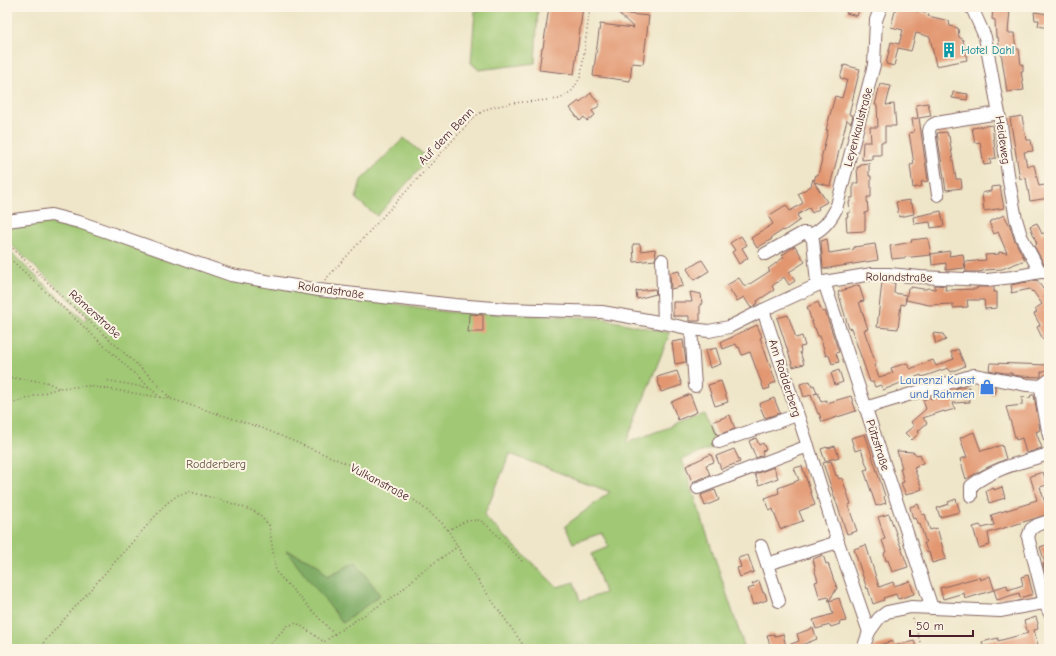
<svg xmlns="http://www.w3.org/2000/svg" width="1056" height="656" font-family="'Comic Neue',sans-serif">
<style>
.green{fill:#a0c874;stroke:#757450;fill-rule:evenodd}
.forest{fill:#80ac66;stroke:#656648}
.building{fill:#e29771}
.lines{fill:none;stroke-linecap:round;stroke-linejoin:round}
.minor-casing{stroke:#846562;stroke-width:14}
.path{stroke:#846562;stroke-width:1.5;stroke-dasharray:1 3;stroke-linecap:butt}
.minor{stroke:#fff;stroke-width:12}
.labels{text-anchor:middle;stroke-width:4;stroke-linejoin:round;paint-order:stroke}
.culture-label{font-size:12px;fill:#0d838f;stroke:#fcf5e5;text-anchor:start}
.street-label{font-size:12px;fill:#4a1f2b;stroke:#fcf5e5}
.shop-label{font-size:12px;fill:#366cbe;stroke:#fcf5e5;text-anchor:end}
.park-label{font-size:12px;fill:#645241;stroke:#fcf5e5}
</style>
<rect width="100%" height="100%" fill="#fcf5e5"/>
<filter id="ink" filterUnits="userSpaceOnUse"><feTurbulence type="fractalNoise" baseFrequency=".025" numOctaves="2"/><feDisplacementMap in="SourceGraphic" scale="8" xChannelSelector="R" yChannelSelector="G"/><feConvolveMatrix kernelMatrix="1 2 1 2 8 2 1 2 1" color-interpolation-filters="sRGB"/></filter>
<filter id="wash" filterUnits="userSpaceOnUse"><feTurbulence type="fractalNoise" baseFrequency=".012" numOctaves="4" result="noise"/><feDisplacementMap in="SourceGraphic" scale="16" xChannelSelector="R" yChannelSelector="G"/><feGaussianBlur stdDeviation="0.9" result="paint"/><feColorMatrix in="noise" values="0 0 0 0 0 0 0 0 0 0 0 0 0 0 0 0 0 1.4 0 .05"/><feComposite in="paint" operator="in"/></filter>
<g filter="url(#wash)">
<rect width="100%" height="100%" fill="#efe6c9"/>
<g class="green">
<path d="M526,7h12l-3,56 -56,7 -8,-7 4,-52z"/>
<path d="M404,138l25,21 -52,57 -21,-17 5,-19z"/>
<path d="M61,220l170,58 217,34 110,4 41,2 71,15 -44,110 78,-29 12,33 -34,12 63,190h-738v-400l36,34 42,38 2,-6 -80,-74v-18zM510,454l100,38 -45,34 8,17 29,-10 7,14 -17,7 13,39 -25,8 -6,-19 -17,5 -73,-71z"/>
</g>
<path class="forest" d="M286,550l32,14 9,12 29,-14 24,33 -37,28z"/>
<g id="blocks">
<g class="building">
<path d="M549,7h34l-9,67 -35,-4 3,-22h1z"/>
<path d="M612,7h10l6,7 21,2 -6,48 -11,-1 -2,18 -37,-5 7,-52 34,4z"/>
<path d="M848,7h12l-3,9 -11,-3z"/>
<path d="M896,7h5l28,7 -1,2 21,5 1,5 8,2 1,9 4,3 4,20 -31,6 -6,-29 -14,-4 -5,18 -13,-3 -4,18 -8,-2 5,-22 8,2 4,-14 -12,-3z"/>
<path d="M993,8l17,2 -2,23h6l2,16h3l2,16 2,-1v7h-2l3,19 -17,2 -6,-40h-1l-2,-15h-2l-1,-17 -3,-1z"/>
<path d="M1034,12l15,2v14l-11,-2 1,-6h-4z"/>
<path d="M844,65l16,4 -11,45 4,2 -2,7 -4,-3 -17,66 -16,-4 13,20 -9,5 1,2 -7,4 -3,-5 -12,7 3,5 -16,11 -1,-1 -12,8 1,1 -15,9 -6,-10 22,-14 -5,-8 18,-11 4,6 13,-8 -5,-9 13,-8 2,-7 1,2 2,-6h2l4,-16 -1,-1 1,-3 6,-25h-2l9,-34 7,2 5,-18 -7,-2z"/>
<path d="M880,84l11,2 -5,19 8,-1 2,22h-11v16h-4v13h-9v4l-10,1 1,-18h8l-1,-15h8l-1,-22h-2z"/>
<path d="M953,92l15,2 -1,6 -15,-2z"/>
<path d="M591,93l9,12 -8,6 3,4 -8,6 -3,-4 -4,4 -10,-13 9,-7 1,1z"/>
<path d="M928,103l3,13 -12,2 9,63 -7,1 1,4 -9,2 -3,-23 4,-1 -5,-31 5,-1 -2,-13 6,-1 -2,-13z"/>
<path d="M1022,116l4,24h5l2,11 -9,1 3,14 7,-1 5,21 6,-1 1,6 3,-1v8l-19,3 -4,-23 -6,1 -10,-61z"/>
<path d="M992,125l4,33 -6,1 1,5 -7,1 -4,-23 -5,1 -3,-15z"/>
<path d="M947,132l1,4h1l7,43h5l1,9 -16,2 -9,-57z"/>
<path d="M869,163v13h2v21h-4l1,15 -3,1v18l-18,1 -1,-15h2l-1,-4h3l-1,-11h1v-4h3v-15h5l-1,-16h3v-3z"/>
<path d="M1000,186l4,22 -20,3 -2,-18 9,-2v-4z"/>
<path d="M910,200v4h2l2,10 -15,3 -3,-15z"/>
<path d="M941,211l3,15 -13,2 -1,-6 -16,2 -1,-7z"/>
<path d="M1004,215l6,11 4,13 11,21 -23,9 -16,1 -7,2h-13l-1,-10 21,-2 -1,-5 14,-1v-2l8,1 -9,-21 -4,2 -5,-12z"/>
<path d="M1037,223l5,11 7,-4v32l-5,2 -10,-18 3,-2 -7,-18z"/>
<path d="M741,236l6,9 -5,3 6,10 -9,6 -7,-12 3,-2 -5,-7z"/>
<path d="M928,238l3,17 -39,4 -2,-13 22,-4 -1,-2z"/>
<path d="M827,239l2,14 25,-4v-2l21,-3 3,16 -55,9 -2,-28z"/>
<path d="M633,244h7l1,7 14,-2 1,7 -1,4 -21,2z"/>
<path d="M795,246l10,16 -16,10 6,9 -6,4 -5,-8 -12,9 2,4 -17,11 1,2 -7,5 -7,-11 -7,4 -10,-16 12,-7 6,9 25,-16 -2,-2 16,-12 -2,-2z"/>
<path d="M950,251l-1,5 14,-2 2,14 -19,2v-7l-14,2 -1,-11z"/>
<path d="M702,260l7,11 -15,9 -7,-11z"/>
<path d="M679,271l4,15 -12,3 -1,-16z"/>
<path d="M1037,280l6,9 6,-3v7l-5,4 3,3 2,-2v40l-6,2 -6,-13 3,-2 -6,-11 3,-2 -2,-3 7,-5 -9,-13 -1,1 -2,-3 -19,4v-1l1,-1 -1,-6 15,-3v1z"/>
<path d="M882,282l13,1 -1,10 12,2 -1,10 -4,-1 -3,25 -21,-2z"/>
<path d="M859,285l5,16 -5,1 9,27 -4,1 12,34 -2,1 5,12 14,-4 -2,-5 16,-5 3,6 23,-9 3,6 18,-7 -3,-7 7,-3 7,17 -14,6 -3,-4 -26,9 -1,-2 -38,15 -2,-5 -6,2 -2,-5h-3l-19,-54 -2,1 -11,-37z"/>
<path d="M935,285l11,1 -1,4 32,-1v-2h17v5h3v16l-12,1 -1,-9h-17l1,7 -15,1v-4l-24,1 -23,-5 2,-12h3v-1l12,2h3l1,-1 8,1z"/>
<path d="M655,289l1,5 -19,5 -1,-8z"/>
<path d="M690,292l11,2 1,10h-2v17h-11v-5h-16v-14h19z"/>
<path d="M818,302l4,10 3,-1 14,41 -3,1 3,9 -7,2 -3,-9 -3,1 -6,-20h-2l-3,-8h-1l-7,-21z"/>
<path d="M469,314l14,1v17h-15z"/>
<path d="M788,315l8,23 6,-2 3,10 -5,1 1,4 -1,1 4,12 -11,3 -16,-49z"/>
<path d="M757,325l5,12 -2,1 16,44 -7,3 1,3 -6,2 -14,-38 -8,3 -3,-8 -1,1 -2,-4 -13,5 -2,-7 12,-5v-1z"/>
<path d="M933,333l10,1 3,6 -10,4z"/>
<path d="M683,340l3,22 -11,2 -3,-22z"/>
<path d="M716,348l5,16 -11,4 -5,-17z"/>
<path d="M990,363l59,2v4l-8,3v5l-21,-1 -8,-1v-2h-8l-15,-3z"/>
<path d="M839,370l4,12 -8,3 -4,-12z"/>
<path d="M677,371l5,14 -21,7 -4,-15z"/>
<path d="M721,381l7,21 -13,4 -7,-21z"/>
<path d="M810,381l2,5 2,-1 3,8 -3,1 4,-1 3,9 5,-2 1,3 24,-7 5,15 -34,11 -3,-9 -1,1 -7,-19 -7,2 -4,-13z"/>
<path d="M980,384l16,3 -2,7 -15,-2z"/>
<path d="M961,387h8l1,15 -17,1 2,6 -11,3v-1l-21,7 4,5 -9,8 1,2 -7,7 -7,-7 9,-7 -3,-4 15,-13 -3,-9 7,-3 1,2 25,-8v-3z"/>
<path d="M690,394l7,18 -19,8 -7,-18z"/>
<path d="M1031,395h3l6,35 -4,2 6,16 -16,5 -4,-15 -6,2 -10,-33 16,-2v-8l8,1z"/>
<path d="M774,398l6,15 -15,5 -6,-14z"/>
<path d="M730,415l5,14 -18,6 -5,-13z"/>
<path d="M974,432l7,19 21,-6 4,14 -20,9 -20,11 -6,-20 7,-2 -7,-19z"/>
<path d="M865,434l20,62 -1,1 2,6 -10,3 -12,-36 4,-1 -5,-14 -2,-6 -6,2 -4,-13z"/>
<path d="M756,438l3,7 4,-2 3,7 -4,1 1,4 -7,3 -7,-17z"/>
<path d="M835,446l4,11 -14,4 -4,-12 6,-2 1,1z"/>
<path d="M734,449l6,13 -19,7 -5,-13z"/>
<path d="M897,451l16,1 4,3 3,-1 3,9 -6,2v2l-3,1 8,21 -16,6 -5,-12 3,-1 -4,-14h2z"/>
<path d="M711,454l3,8 -8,3 4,10 -18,7 -6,-16z"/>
<path d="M831,461l5,15 1,-1 2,4 3,-1 9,26 -3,1 9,26 -10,3 -24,-71z"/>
<path d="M802,466l13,39 -16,6 4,10 -23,8 -7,-20 -3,2 -5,-13 14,-5 -1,-5 21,-8 -5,-12z"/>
<path d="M774,467l4,11 -19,7 -4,-11z"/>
<path d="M1043,472l4,13 -7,2 5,16 4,-1v12l-61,19 2,12 -11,3 -6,-21 7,-2 2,3 12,-3 -3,-10 39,-12v-1l7,-2 -7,-24z"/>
<path d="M1002,487l3,11 -16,5 -3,-12 8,-3v2z"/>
<path d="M715,490l4,10 -14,6 -4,-11z"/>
<path d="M956,499l4,13 -20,5 -3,-9 12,-4 -1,-2z"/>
<path d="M918,504l4,11 3,-1 5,16 7,-2 9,31 -14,4 -3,-11h-2l-1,-4 -2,-5h2l-6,-19 -1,1 -3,-7 -3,1 -3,-12z"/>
<path d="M889,514l3,8 16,45 -16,5 -4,-12 -2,1 -2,-8 2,-1 -4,-12 3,-1 -7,-22z"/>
<path d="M1049,544v44l-6,-24 2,-1 -5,-16z"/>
<path d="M866,545l13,42 14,-5 1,4 16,-5 4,13 -16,5 -2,-5 -13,4 1,2 -11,4 -5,-16 -1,1 -13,-40z"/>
<path d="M748,555l6,17 -14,5 -3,-9 4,-1 -3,-9z"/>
<path d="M823,555l3,9 2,-1 6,18 1,1 2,6 -8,13 -1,-4 -8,2 -5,-17 3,-1 -4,-13 1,-1 -2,-8z"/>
<path d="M1028,575l5,19 -13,4 -1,-5 -22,7 -3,-10 -29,9 -1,-6 -21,6 -3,-11 39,-11 1,3 10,-4 4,13 13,-4 1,5 15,-5 -2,-8z"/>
<path d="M759,581l4,12h2l2,7 -14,5 -5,-16 6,-2 -2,-3z"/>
<path d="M839,598l7,23 -7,1 1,2 -9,3 -1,-2 -14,4 -3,-9 20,-6 -4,-13z"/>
<path d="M1036,617l2,7 -1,1 1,4 -4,1 5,19h-55l-2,-7 16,-4v3l30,-8 -4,-12z"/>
<path d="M813,628l4,11 -15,6 1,4h-32l-4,-14 7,-1 1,2 8,-2 3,12 13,-5 -2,-7z"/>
<path d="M893,641l1,5 20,-5 3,8h-45v-2z"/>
</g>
</g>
</g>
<g filter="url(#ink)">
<use href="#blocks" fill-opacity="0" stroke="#846562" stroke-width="1"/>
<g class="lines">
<g class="minor-casing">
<g id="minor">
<path d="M970,7l3,3 12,27 16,88 8,56 7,38 5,17 19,36"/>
<path d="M938,195l-9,-64c1,-4 2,-6 7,-8l63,-10"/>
<path d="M7,221l44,-6 28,7 152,53 88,15 136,15 52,4 95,3 62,11 27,6 18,2 20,-4 34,-17 61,-28 48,-8h17l31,3 67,3 26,-3 27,-5h9"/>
<path d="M810,235l3,5 4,44"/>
<path d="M765,254l38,-21h4l3,2c13,-5 20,-14 26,-26l38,-144 2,-45 5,-13"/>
<path d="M662,260l2,63"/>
<path d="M824,282l108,326"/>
<path d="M763,310l45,136 30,96 31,90"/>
<path d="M691,329l4,57"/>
<path d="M1041,386l2,18 6,32"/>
<path d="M865,408l109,-33 53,10 14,1 8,-6"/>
<path d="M719,442l78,-27"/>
<path d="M698,488l110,-42"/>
<path d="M971,496v-10c23,-18 51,-24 78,-32"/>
<path d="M1049,521l-12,4 -6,4 -3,8 17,66 4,9"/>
<path d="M761,546l6,18"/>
<path d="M779,601l-12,-37 71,-22"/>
<path d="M863,649l6,-17 10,-14 8,-6 24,-5 89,4 49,-9"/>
</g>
</g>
<g class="path">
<path d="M7,243l62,60 84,76 18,20"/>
<path d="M7,256l143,132"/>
<path d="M325,280l150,-164 14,-8 23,-5 48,-4 13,-9 8,-14 9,-69"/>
<path d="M7,377l39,5 13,6"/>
<path d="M104,380l46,8 11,10"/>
<path d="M7,405l52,-17 30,-2 82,13 91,29 107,45 45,27 27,22 7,8 24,42 54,77"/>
<path d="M448,530l18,-9 14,-1 10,8 32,33"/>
<path d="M913,618l9,31"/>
<path d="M38,649l129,-146 11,-8 12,-3 32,8 34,12 13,13 7,47 59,63"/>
<path d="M265,649l22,-23 10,-3 27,19 18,-13 57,-36 22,-21 36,-25"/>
</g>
<use href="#minor" class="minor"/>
</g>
</g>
<defs>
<g id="building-bare" transform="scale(1.2)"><path d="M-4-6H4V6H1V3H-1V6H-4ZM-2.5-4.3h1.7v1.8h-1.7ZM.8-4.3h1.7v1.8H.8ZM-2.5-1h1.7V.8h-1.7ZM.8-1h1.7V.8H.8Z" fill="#0f9aa8" stroke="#fcf5e5" stroke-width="2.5" paint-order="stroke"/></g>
<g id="shop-bare" transform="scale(1.2)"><path d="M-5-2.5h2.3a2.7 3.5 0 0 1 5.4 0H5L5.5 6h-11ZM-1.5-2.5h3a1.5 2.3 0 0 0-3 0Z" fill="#3f7fe0" stroke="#fcf5e5" stroke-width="2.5" paint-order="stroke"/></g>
</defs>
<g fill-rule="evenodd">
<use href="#building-bare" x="949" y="50"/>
<use href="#shop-bare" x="987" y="387"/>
</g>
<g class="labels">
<g class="culture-label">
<text x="961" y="54">Hotel Dahl</text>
</g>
<g class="street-label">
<text transform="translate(858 127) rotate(-75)" y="4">Leyenkaulstraße</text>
<text transform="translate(446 136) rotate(-46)" y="4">Auf dem Benn</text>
<text transform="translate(1003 140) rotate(82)" y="4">Heideweg</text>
<text transform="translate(899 277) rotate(1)" y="4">Rolandstraße</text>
<text transform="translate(331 290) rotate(8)" y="4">Rolandstraße</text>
<text transform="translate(95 314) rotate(42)" y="4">Römerstraße</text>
<text transform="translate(785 378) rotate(72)" y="4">Am Rodderberg</text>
<text transform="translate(878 445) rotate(72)" y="4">Pützstraße</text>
<text transform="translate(380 482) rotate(28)" y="4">Vulkanstraße</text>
</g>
<g class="shop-label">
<text x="975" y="384">Laurenzi Kunst<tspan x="975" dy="14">und Rahmen</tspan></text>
</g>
<g class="park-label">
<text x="216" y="468">Rodderberg</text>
</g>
</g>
<rect width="1056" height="656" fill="none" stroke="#fcf5e5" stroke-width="24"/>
<path d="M910 630v6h63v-6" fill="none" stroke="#4a1f2b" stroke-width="2"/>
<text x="916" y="630" font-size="12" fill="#4a1f2b" stroke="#fcf5e5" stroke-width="3" paint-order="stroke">50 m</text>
</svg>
